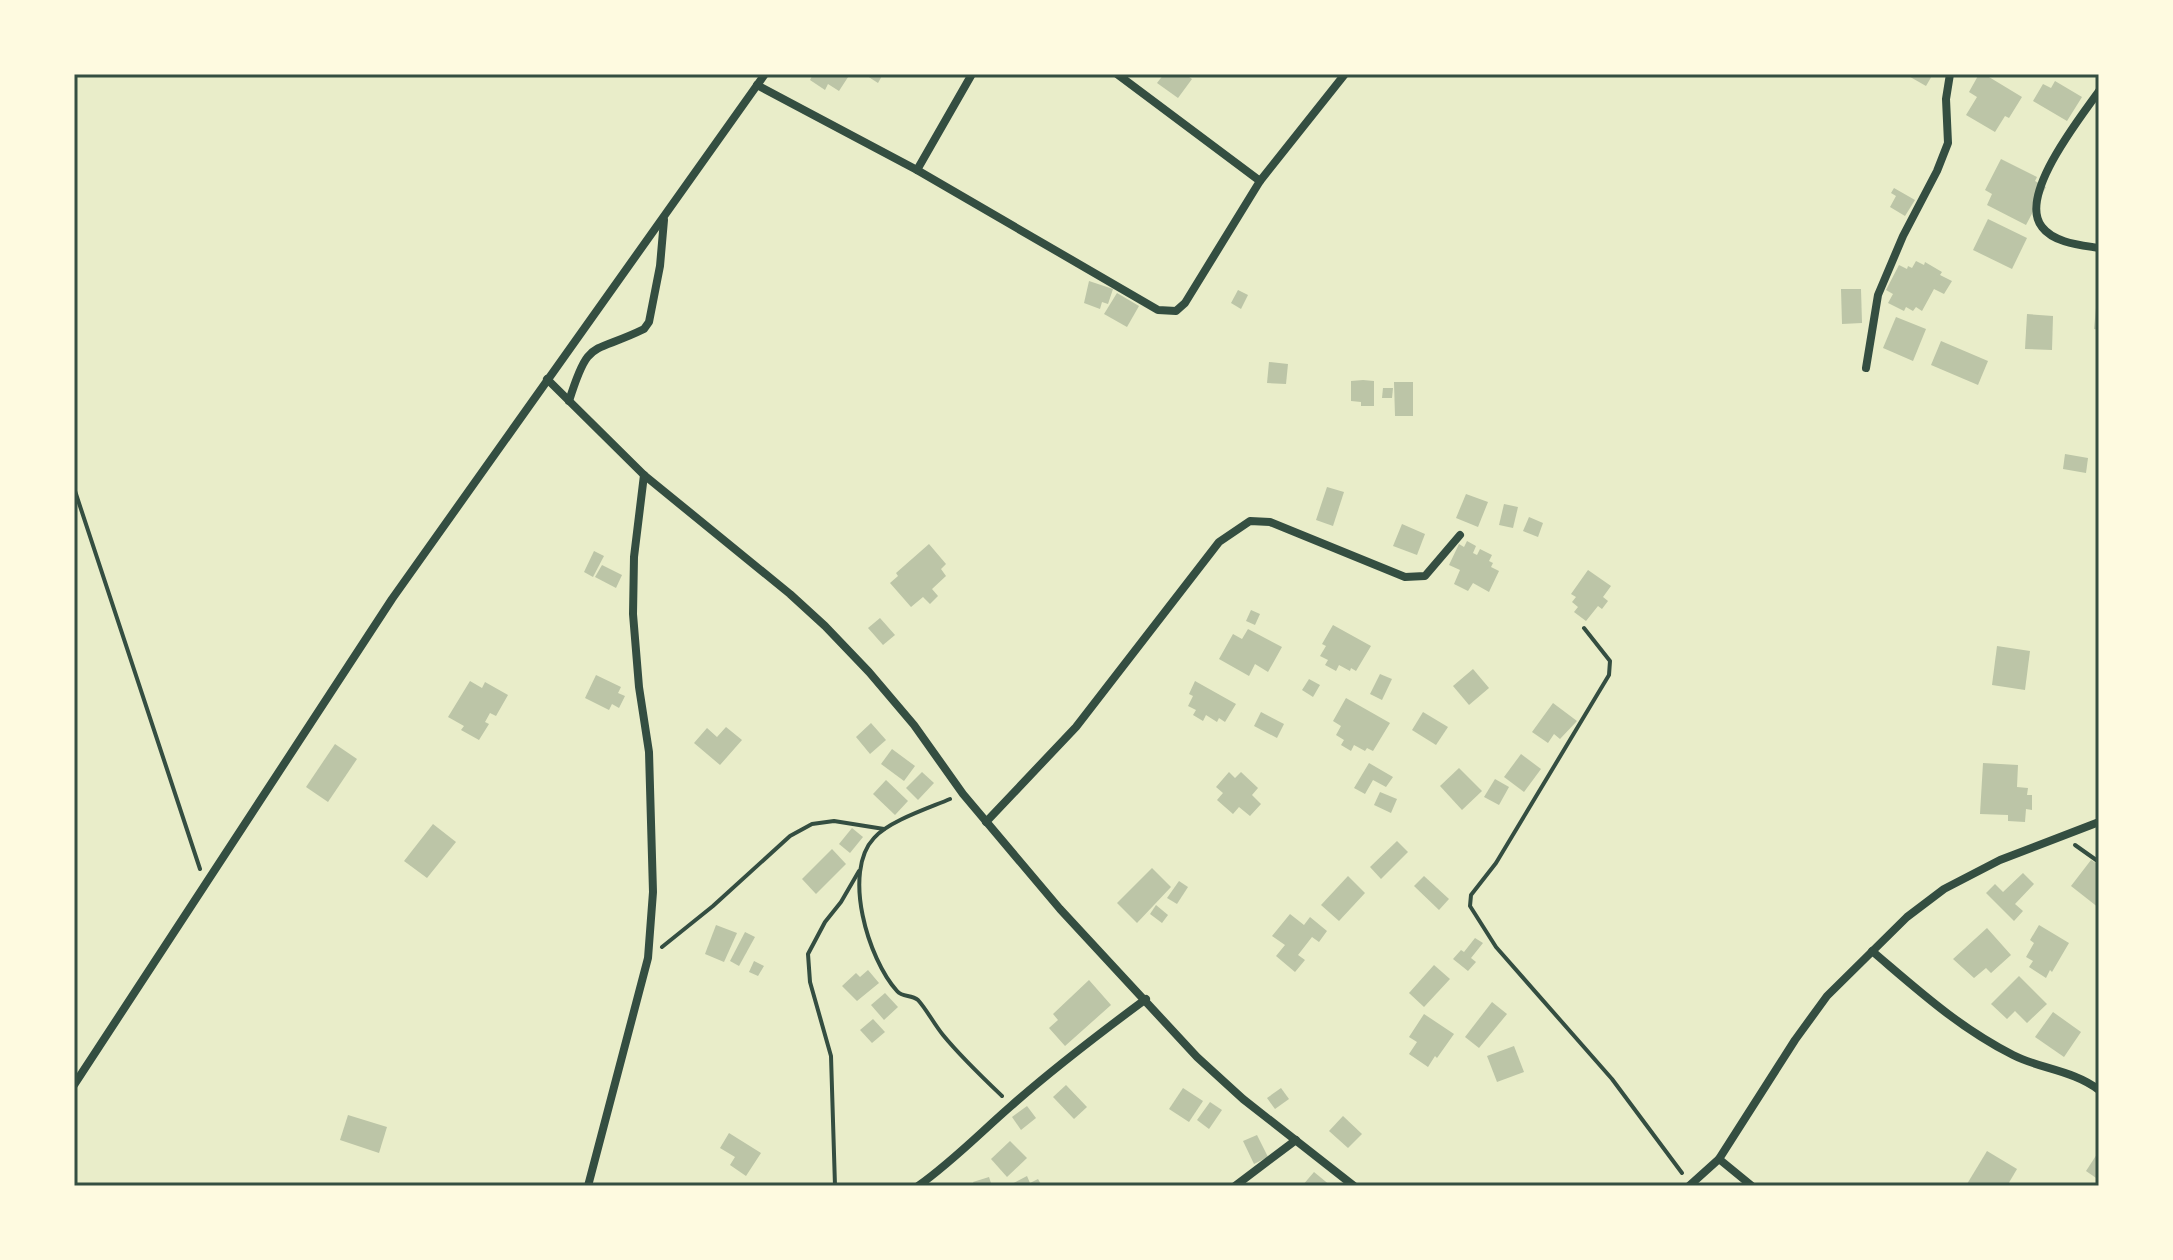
<svg xmlns="http://www.w3.org/2000/svg" width="2173" height="1260" font-family="'PT Sans Narrow',sans-serif">
<style>
.building{fill:#bcc5a7}
.lines{fill:none;stroke-linecap:round;stroke-linejoin:round}
.path{stroke:#344e41;stroke-width:4}
.minor{stroke:#344e41;stroke-width:8}
.neatline{fill:none;stroke:#344e41;stroke-width:3}
</style>
<rect width="100%" height="100%" fill="#e9edc9"/>
<g class="building">
<path d="M813,74h37l-11,17 -11,-7 -3,6 -15,-10z"/>
<path d="M864,74h19l-5,9z"/>
<path d="M1164,74h21l7,5 -14,19 -21,-15z"/>
<path d="M1905,74h28l-7,12z"/>
<path d="M1979,74h5l38,23 -13,21 -4,-2 -10,16 -29,-17 11,-18 -8,-5z"/>
<path d="M2055,81l27,16 -15,24 -34,-20 10,-17 8,4z"/>
<path d="M2001,159l36,18 -2,4 11,6 -20,38 -39,-20 5,-11 -7,-4z"/>
<path d="M1894,188l21,12 -10,16 -15,-9 6,-11 -5,-3z"/>
<path d="M1988,219l39,19 -15,31 -39,-19z"/>
<path d="M1916,261l8,4 1,-3 17,10 -2,3 12,6 -8,13 -10,-5 -12,22 -6,-4 -3,4 -7,-4 -2,4 -16,-8 5,-9 -7,-4 13,-25 8,4 1,-3 4,2z"/>
<path d="M1089,281l24,8 -5,15 -6,-2 -2,7 -16,-6z"/>
<path d="M1841,289h20l1,34 -20,1z"/>
<path d="M1238,290l10,5 -7,14 -10,-6z"/>
<path d="M1117,293l22,13 -12,21 -23,-13z"/>
<path d="M2097,298h2v32l-5,-1z"/>
<path d="M2027,314l26,2 -1,34 -27,-1z"/>
<path d="M1896,317l30,12 -13,32 -30,-13z"/>
<path d="M1941,341l47,20 -10,24 -47,-20z"/>
<path d="M1269,362l19,2 -2,20 -19,-1z"/>
<path d="M1363,380l11,1v25h-13v-4l-10,-1v-20z"/>
<path d="M1394,382h19v34h-18z"/>
<path d="M1383,388h10l-1,10h-10z"/>
<path d="M2065,454l23,4 -2,15 -23,-4z"/>
<path d="M1327,487l17,5 -11,34 -17,-6z"/>
<path d="M1466,494l22,8 -10,25 -22,-9z"/>
<path d="M1504,504l14,3 -5,21 -14,-3z"/>
<path d="M1529,517l14,6 -5,14 -15,-6z"/>
<path d="M1402,524l23,10 -8,21 -24,-9z"/>
<path d="M1467,541l9,5 -3,7 4,2 3,-6 12,6 -3,6 4,2 -2,4 8,4 -10,21 -16,-9 -5,8 -14,-7 6,-14 -11,-5 10,-21 5,3z"/>
<path d="M929,544l17,20 -5,5 5,7 -14,13 6,7 -8,8 -7,-7 -12,10 -21,-24 8,-7 -2,-3z"/>
<path d="M594,551l10,5 -11,21 -9,-5z"/>
<path d="M602,565l20,10 -6,13 -21,-11z"/>
<path d="M1588,570l23,16 -8,11 5,4 -6,8 -4,-3 -12,15 -12,-9 4,-5 -6,-5 4,-5 -5,-3z"/>
<path d="M1251,610l9,4 -5,11 -9,-4z"/>
<path d="M880,618l15,17 -12,10 -15,-17z"/>
<path d="M1333,625l38,21 -15,25 -5,-3 -1,3 -11,-6 -3,6 -11,-6 3,-5 -8,-4 6,-10 -4,-2z"/>
<path d="M1248,629l34,18 -14,25 -13,-8 -6,12 -30,-17 14,-25 9,5z"/>
<path d="M1997,646l33,5 -5,39 -33,-5z"/>
<path d="M1473,669l16,19 -20,17 -16,-19z"/>
<path d="M1380,674l12,5 -10,21 -12,-6z"/>
<path d="M596,675l25,12 -3,6 7,3 -6,12 -7,-4 -3,6 -24,-12z"/>
<path d="M1309,679l11,6 -7,12 -11,-7z"/>
<path d="M470,681l12,7 3,-6 23,13 -12,21 -6,-3 -5,9 4,2 -10,16 -18,-10 3,-4 -16,-9z"/>
<path d="M1195,681l41,23 -11,18 -6,-4 -2,4 -11,-7 -3,6 -10,-6 3,-5 -8,-4 5,-10 -4,-2z"/>
<path d="M1346,698l44,25 -17,28 -6,-3 -2,3 -11,-6 -3,6 -10,-6 3,-5 -8,-5 5,-9 -8,-5z"/>
<path d="M1553,703l24,18 -17,18 -6,-5 -6,9 -16,-11z"/>
<path d="M1261,712l23,12 -7,14 -23,-12z"/>
<path d="M1423,712l25,15 -12,18 -24,-15z"/>
<path d="M871,723l15,17 -16,14 -14,-17z"/>
<path d="M726,727l16,13 -22,25 -26,-22 13,-15 10,9z"/>
<path d="M335,744l22,15 -29,43 -22,-15z"/>
<path d="M892,749l23,17 -11,15 -23,-17z"/>
<path d="M1521,754l20,15 -17,23 -20,-15z"/>
<path d="M1369,763l24,14 -7,10 -13,-7 -8,14 -11,-6z"/>
<path d="M1983,763l35,2 -1,22 11,1 -1,7h5v15l-6,-1 -1,13 -17,-1v-6l-28,-1z"/>
<path d="M1459,768l23,23 -20,19 -22,-24z"/>
<path d="M922,772l12,11 -16,17 -12,-12z"/>
<path d="M1229,772l6,6 6,-6 17,16 -6,7 9,9 -11,12 -11,-9 -6,7 -16,-14 6,-7 -7,-6z"/>
<path d="M1495,779l14,8 -10,18 -15,-8z"/>
<path d="M886,780l22,21 -13,14 -22,-21z"/>
<path d="M1380,792l17,7 -6,14 -17,-8z"/>
<path d="M433,824l23,18 -29,36 -23,-17z"/>
<path d="M852,828l11,9 -13,16 -11,-9z"/>
<path d="M1397,841l11,11 -27,27 -11,-12z"/>
<path d="M832,849l14,15 -30,30 -14,-15z"/>
<path d="M2091,860l8,5v43l-28,-22z"/>
<path d="M1152,868l19,19 -34,36 -20,-20z"/>
<path d="M2023,873l11,11 -19,20 8,7 -9,10 -28,-28 9,-9 8,8z"/>
<path d="M1348,876l17,17 -26,28 -18,-16z"/>
<path d="M1424,876l25,23 -10,11 -25,-24z"/>
<path d="M1179,881l9,6 -11,17 -10,-6z"/>
<path d="M1156,905l12,10 -6,8 -12,-9z"/>
<path d="M1290,914l14,11 6,-8 17,14 -8,11 -7,-5 -14,18 7,5 -10,12 -19,-16 9,-11 -13,-9z"/>
<path d="M716,925l21,8 -13,29 -19,-8z"/>
<path d="M2039,925l30,18 -17,29 -2,-2 -4,8 -17,-11 4,-6 -7,-4 8,-14 -4,-3z"/>
<path d="M1987,928l24,27 -20,18 -5,-5 -12,10 -21,-19z"/>
<path d="M745,932l10,5 -16,29 -9,-5z"/>
<path d="M1475,938l8,5 -12,15 5,4 -8,9 -15,-12 8,-9 3,2z"/>
<path d="M754,961l10,5 -6,10 -9,-4z"/>
<path d="M1434,965l16,14 -26,28 -15,-14z"/>
<path d="M868,970l11,13 -22,18 -15,-15 14,-13 4,4z"/>
<path d="M2019,976l28,28 -20,19 -12,-12 -8,8 -16,-15z"/>
<path d="M1089,980l22,25 -46,41 -16,-18 9,-8 -5,-6z"/>
<path d="M885,993l13,14 -14,13 -13,-15z"/>
<path d="M1492,1002l15,12 -28,34 -14,-11z"/>
<path d="M2053,1012l28,20 -17,25 -29,-20z"/>
<path d="M1424,1014l30,20 -17,24 -2,-2 -7,11 -19,-13 8,-12 -8,-5z"/>
<path d="M873,1019l12,13 -13,11 -12,-13z"/>
<path d="M1514,1046l10,26 -27,10 -10,-26z"/>
<path d="M1066,1085l21,22 -13,12 -21,-22z"/>
<path d="M1183,1088l20,13 -14,21 -20,-13z"/>
<path d="M1281,1088l8,11 -14,10 -8,-11z"/>
<path d="M1210,1102l12,8 -13,19 -12,-9z"/>
<path d="M1027,1106l9,12 -15,12 -9,-13z"/>
<path d="M348,1115l39,12 -8,26 -39,-13z"/>
<path d="M1343,1116l19,18 -14,14 -19,-17z"/>
<path d="M729,1133l32,20 -15,23 -16,-11 5,-8 -15,-9z"/>
<path d="M1257,1135l11,22 -14,7 -11,-23z"/>
<path d="M1010,1141l17,17 -20,19 -16,-18z"/>
<path d="M1987,1151l30,18 -10,17 -40,-2z"/>
<path d="M2099,1151v29l-13,-9z"/>
<path d="M1314,1172l17,14h-29z"/>
<path d="M1027,1176l3,7 8,-4 4,7h-34z"/>
<path d="M989,1177l3,9h-17l-2,-4z"/>
</g>
<g class="lines">
<g class="path">
<path d="M74,488l126,381"/>
<path d="M1584,628l26,33 -1,14 -113,188 -25,32 -1,11 26,41 116,132 70,94"/>
<path d="M950,799c-21,9 -61,22 -76,39 -32,34 -6,121 23,153 6,7 14,3 21,9 9,10 16,24 25,35 18,22 38,41 59,61"/>
<path d="M2075,845l24,17"/>
<path d="M662,947l51,-41 77,-70 22,-12 22,-3 50,8"/>
<path d="M835,1186l-4,-130 -21,-74 -2,-28 17,-32 16,-20 18,-31"/>
</g>
<g class="minor">
<path d="M1117,74l143,107"/>
<path d="M757,85l160,85 241,140 18,1 9,-8 75,-122 85,-107"/>
<path d="M2099,91c-18,26 -82,105 -57,136 12,16 39,18 57,21"/>
<path d="M917,170l55,-96"/>
<path d="M1866,368l12,-73 25,-59 34,-65 11,-28 -2,-44 4,-25"/>
<path d="M547,379l97,96 146,119 35,32 44,46 45,53 49,69 97,115 137,148 46,42 111,87"/>
<path d="M569,401c20,-64 22,-46 75,-72l5,-7 11,-56 4,-46"/>
<path d="M986,822l90,-95 143,-185 31,-21 20,1 135,55 20,-1 35,-41"/>
<path d="M1872,951c46,39 86,76 141,104 27,14 60,15 86,35"/>
<path d="M74,1085l318,-486 373,-525"/>
<path d="M1719,1159l33,27"/>
<path d="M588,1186l60,-228 5,-66 -4,-140 -10,-65 -6,-73 1,-57 10,-82"/>
<path d="M918,1186c34,-24 62,-53 93,-80 43,-38 89,-73 135,-107"/>
<path d="M1235,1186l61,-46"/>
<path d="M1689,1186l30,-27 76,-119 32,-44 80,-79 37,-28 56,-29 99,-38"/>
</g>
</g>
<rect width="2173" height="1260" fill="none" stroke="#fefae0" stroke-width="152"/>
<rect x="76" y="76" width="2021" height="1108" class="neatline"/>
</svg>
